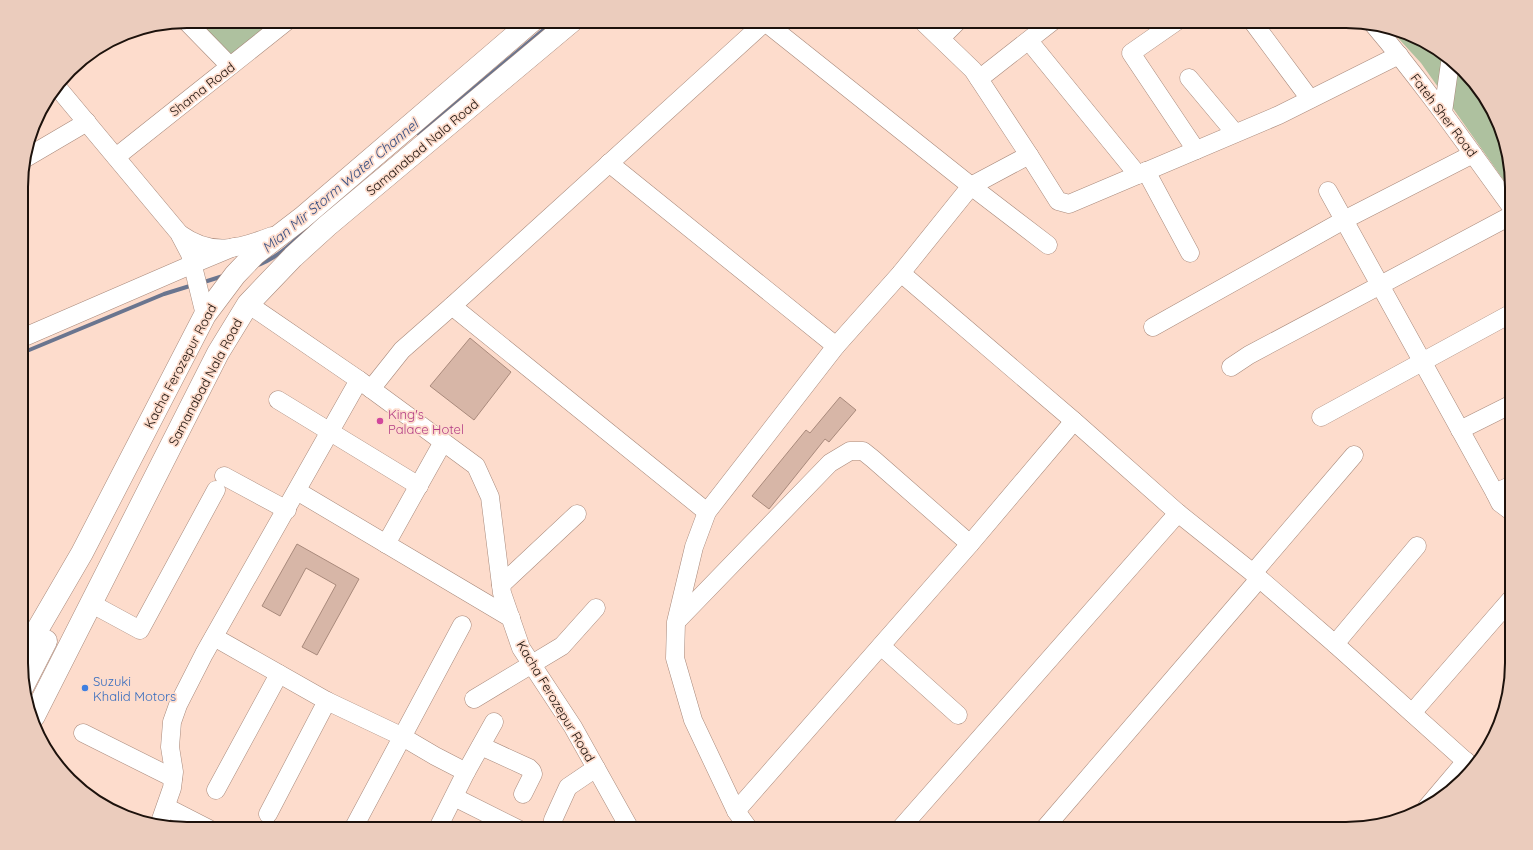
<svg xmlns="http://www.w3.org/2000/svg" width="1533" height="850" font-family="Quicksand,sans-serif">
<style>
.green{fill:#aec19f}
.lines{fill:none;stroke-linecap:round;stroke-linejoin:round}
.stream{stroke:#6a758f;stroke-width:4}
.building{fill:#d7b6a7;stroke:#a98a7c}
.minor-casing{stroke:#a8897b;stroke-width:19}
.major-casing{stroke:#a8897b;stroke-width:23}
.minor{stroke:#fff;stroke-width:18}
.major{stroke:#fff;stroke-width:22}
.hotel-dot{fill:#d1479c;stroke:#fddccc;stroke-width:1.5}
.shop-dot{fill:#3f7fe0;stroke:#fddccc;stroke-width:1.5}
.labels{text-anchor:middle;stroke-width:3.5;stroke-linejoin:round;paint-order:stroke}
.street-label{font-size:13px;fill:#1d120c;stroke:#fddccc}
.hotel-label{font-size:13px;fill:#b23c85;stroke:#fddccc;text-anchor:start}
.shop-label{font-size:13px;fill:#366cbe;stroke:#fddccc;text-anchor:start}
.water-label{font-size:14px;font-style:italic;fill:#344d81;stroke:#fddccc}
.rim{fill:none;stroke:#1d120c;stroke-width:2}
</style>
<rect width="100%" height="100%" fill="#fddccc"/>
<g class="green">
<path d="M187,21h100l-57,45z"/>
<path d="M1388,27l41,16 55,52 19,39 9,42v16l-91,-129z"/>
</g>
<g class="lines">
<g class="stream">
<path d="M419,134l135,-113"/>
<path d="M255,266c23,-7 42,-28 60,-44"/>
<path d="M201,283l22,-7"/>
<path d="M22,353l142,-59 29,-9"/>
</g>
</g>
<g class="building">
<path d="M470,338l41,34 -37,48 -44,-34z"/>
<path d="M840,397l16,13 -27,32 -4,-3 -56,70 -17,-13 54,-66 4,3z"/>
<path d="M297,544l62,35 -42,76 -15,-8 34,-62 -30,-17 -26,48 -18,-10z"/>
</g>
<g class="lines">
<g class="minor-casing">
<g id="minor">
<path d="M186,21l44,45"/>
<path d="M922,21l51,49 56,85 29,46 11,3 210,-89 120,-60"/>
<path d="M1177,21l-46,32 65,97"/>
<path d="M1252,21l58,78"/>
<path d="M765,22l206,164 77,59"/>
<path d="M1373,24c50,59 94,122 139,184"/>
<path d="M941,38l17,-17"/>
<path d="M1029,41l109,134"/>
<path d="M1189,78l46,55"/>
<path d="M979,79l74,-58"/>
<path d="M58,88l121,145 11,21 15,61"/>
<path d="M1443,112l7,-49"/>
<path d="M116,157l171,-136"/>
<path d="M24,159l63,-37"/>
<path d="M609,163l227,183"/>
<path d="M1146,171l44,82"/>
<path d="M1328,191l167,302 5,10 12,9"/>
<path d="M180,234c32,23 58,15 92,2"/>
<path d="M901,273l173,148 104,92 75,60 82,71 136,122"/>
<path d="M248,304l111,76 117,86 14,31 12,96 19,55 52,79 57,102"/>
<path d="M452,306l255,206"/>
<path d="M1153,327l191,-107 129,-66"/>
<path d="M22,338l171,-74 41,-17"/>
<path d="M1231,367l18,-12 263,-140"/>
<path d="M371,389l31,-39 50,-44 314,-285"/>
<path d="M278,400l141,86"/>
<path d="M1321,417l191,-104"/>
<path d="M1460,430l52,-26"/>
<path d="M224,476l63,34"/>
<path d="M297,491l214,127"/>
<path d="M1495,493l17,-8"/>
<path d="M386,544l57,-102"/>
<path d="M1253,573l101,-118"/>
<path d="M501,585l76,-71"/>
<path d="M92,604l48,26 76,-140"/>
<path d="M677,621l153,-158 20,-12h13l10,8 97,85"/>
<path d="M214,637l113,64 74,35 34,20 31,16"/>
<path d="M1335,644l82,-98"/>
<path d="M881,646l77,69"/>
<path d="M474,699l88,-53 34,-38"/>
<path d="M1412,713l100,-115"/>
<path d="M83,733l90,45"/>
<path d="M481,746l48,22 3,3 1,3 -10,20"/>
<path d="M216,790l63,-116"/>
<path d="M454,797l64,32"/>
<path d="M166,807l43,22"/>
<path d="M1427,807l39,-46"/>
<path d="M736,811l234,-267 104,-123"/>
<path d="M268,814l59,-113"/>
<path d="M553,820l15,-33 28,-19"/>
<path d="M159,825l13,-37 2,-16 -4,-25 2,-25 6,-17 26,-51 155,-274"/>
<path d="M439,826l27,-54 28,-50"/>
<path d="M353,829l109,-204"/>
<path d="M749,829l-13,-18 -43,-91 -18,-62 1,-36 18,-75 13,-35 129,-166 65,-73 70,-87 58,-31"/>
<path d="M900,829l278,-316"/>
<path d="M1044,829l215,-250"/>
</g>
</g>
<g class="major-casing">
<g id="major">
<path d="M22,656l60,-103 123,-238 30,-40 20,-21 47,-36 230,-197"/>
<path d="M23,686l23,-45"/>
<path d="M34,716l184,-363 30,-49 45,-47 34,-31 245,-205"/>
</g>
</g>
<use href="#minor" class="minor"/>
<use href="#major" class="major"/>
</g>
<circle class="hotel-dot" cx="380" cy="421" r="4"/>
<circle class="shop-dot" cx="85" cy="688" r="4"/>
<g class="labels">
<g class="street-label">
<text transform="translate(202 89) rotate(-38)" y="5">Shama Road</text>
<text transform="translate(1444 115) rotate(53)" y="5">Fateh Sher Road</text>
<text transform="translate(422 147) rotate(-40)" y="5">Samanabad Nala Road</text>
<text transform="translate(180 366) rotate(-62)" y="5">Kacha Ferozepur Road</text>
<text transform="translate(205 382) rotate(-62)" y="5">Samanabad Nala Road</text>
<text transform="translate(556 701) rotate(59)" y="5">Kacha Ferozepur Road</text>
</g>
<g class="hotel-label">
<text x="388" y="419">King's<tspan x="388" dy="15">Palace Hotel</tspan></text>
</g>
<g class="shop-label">
<text x="93" y="686">Suzuki<tspan x="93" dy="15">Khalid Motors</tspan></text>
</g>
<g class="water-label">
<text transform="translate(340 186) rotate(-40)" y="5">Mian Mir Storm Water Channel</text>
</g>
</g>
<path d="M0 0H1533V850H0ZM187 28H1346A159 159 0 0 1 1505 187V663A159 159 0 0 1 1346 822H187A159 159 0 0 1 28 663V187A159 159 0 0 1 187 28Z" fill="#ebccbd" fill-rule="evenodd"/>
<path class="rim" d="M187 28H1346A159 159 0 0 1 1505 187V663A159 159 0 0 1 1346 822H187A159 159 0 0 1 28 663V187A159 159 0 0 1 187 28Z"/>
</svg>
